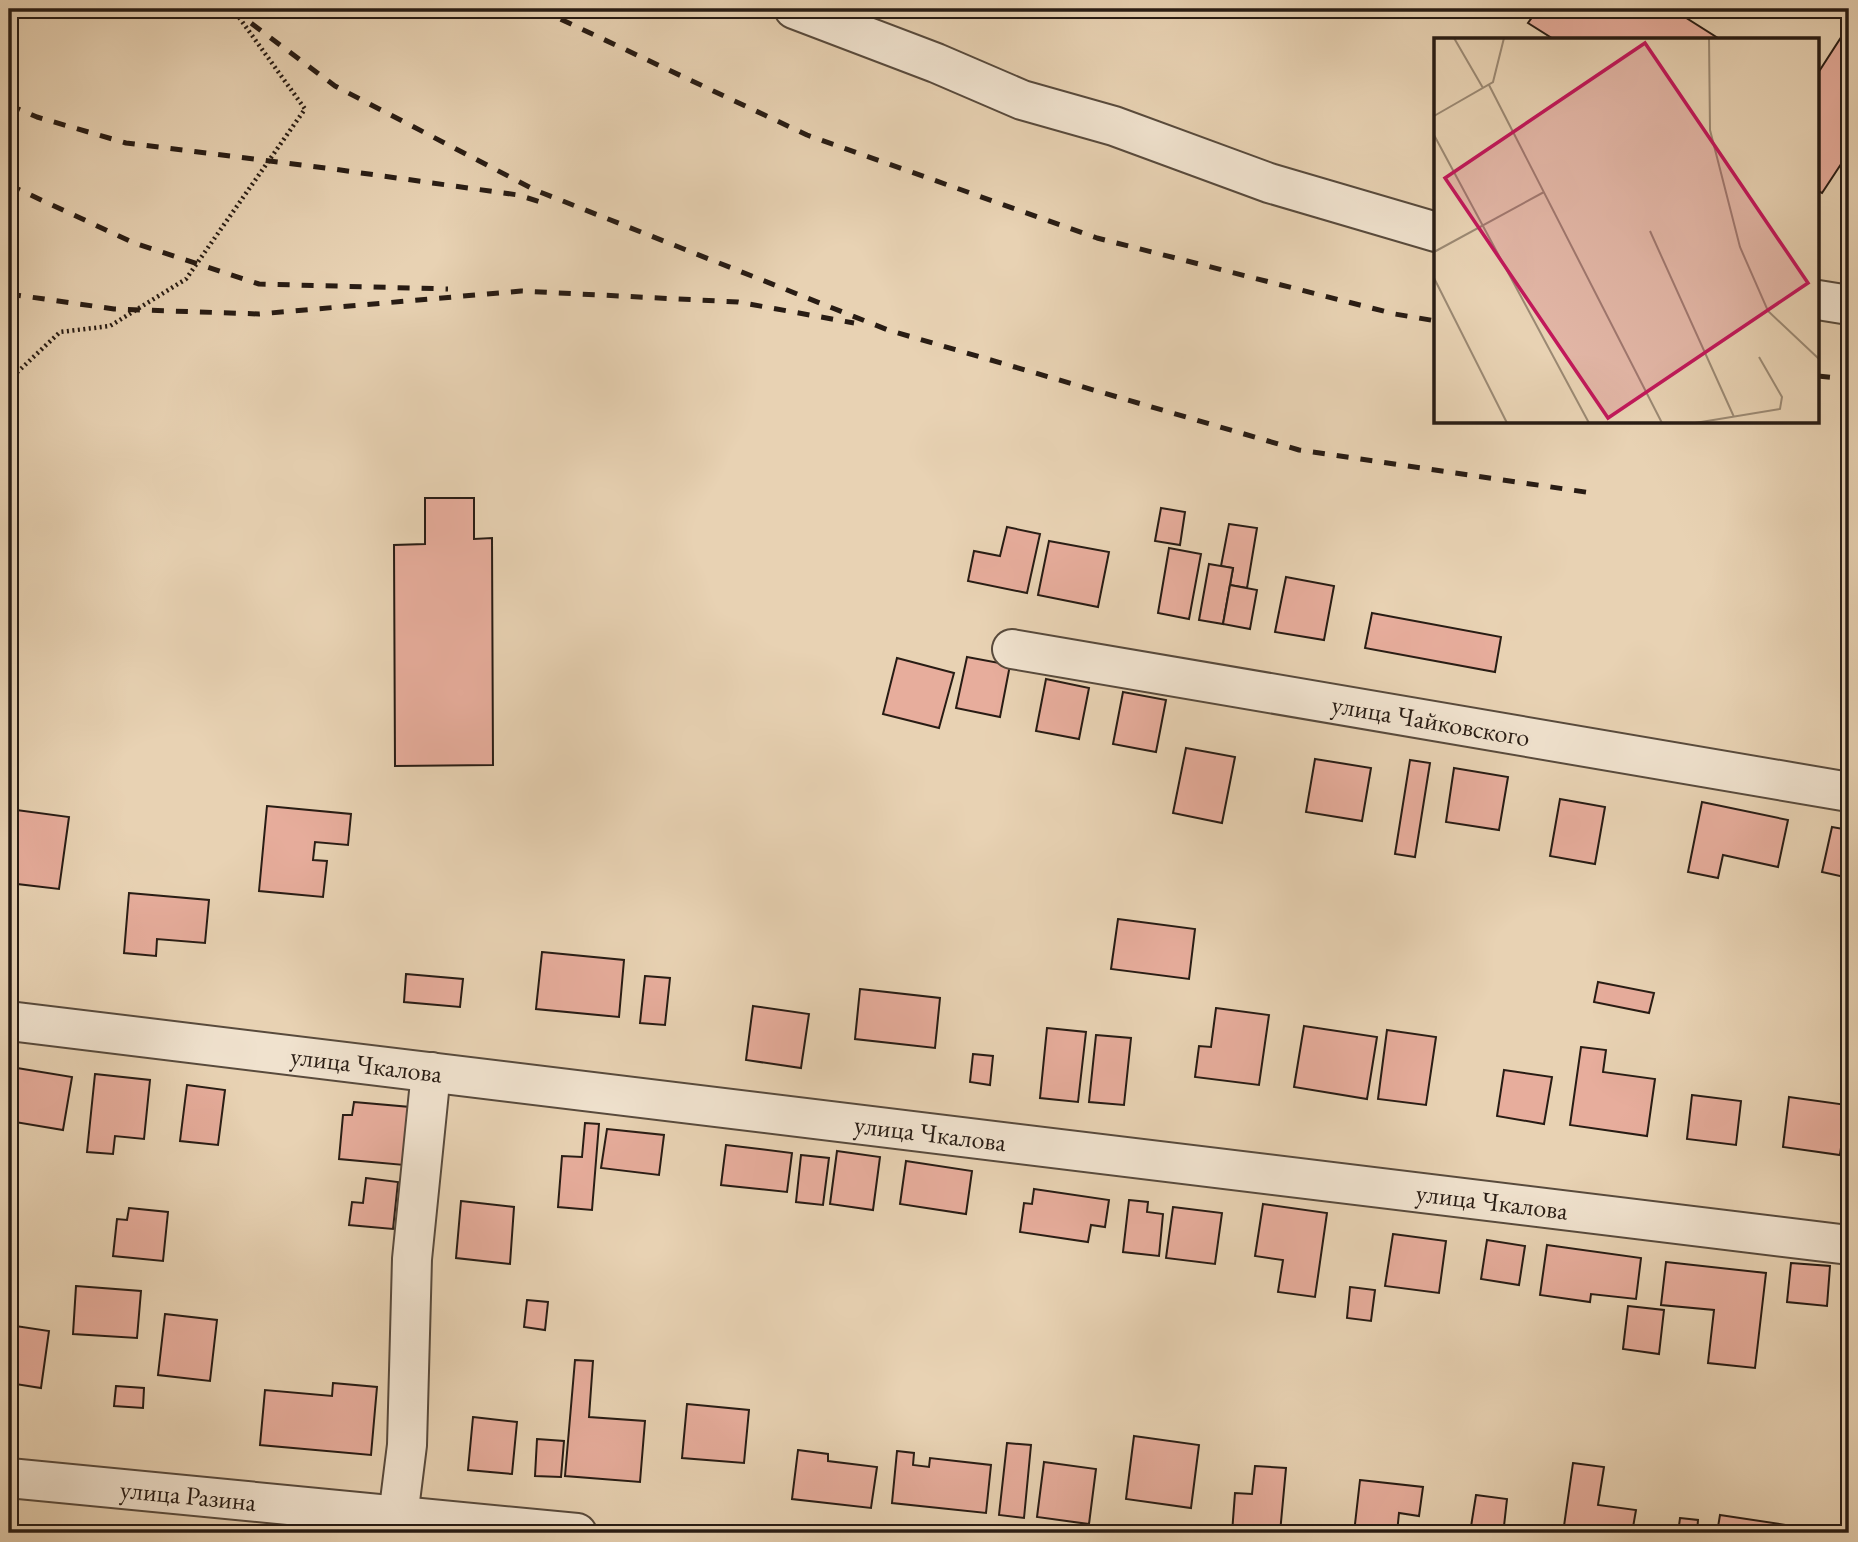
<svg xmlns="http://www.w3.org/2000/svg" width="1858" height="1542" font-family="'EB Garamond',serif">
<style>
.building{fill:#e7ad9c;stroke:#281c14;stroke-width:2}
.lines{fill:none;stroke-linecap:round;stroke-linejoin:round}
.minor-casing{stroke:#584a3c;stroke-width:42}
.path{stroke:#281c14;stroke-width:4.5;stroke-dasharray:2 3.5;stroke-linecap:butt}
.minor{stroke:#f0e2ce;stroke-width:38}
.rail{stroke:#281c14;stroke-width:5;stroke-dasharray:12 12;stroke-linecap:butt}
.labels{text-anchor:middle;stroke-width:7;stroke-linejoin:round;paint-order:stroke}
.street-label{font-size:26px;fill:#281c14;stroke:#f0e2ce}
.inset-road{fill:none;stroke:#9b8973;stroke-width:2}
.view{fill:#c2185b;fill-opacity:0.15;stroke:#c2185b;stroke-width:3.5}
.inset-edge{fill:none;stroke:#281c14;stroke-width:3.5}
</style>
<rect width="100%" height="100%" fill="#e8d2b3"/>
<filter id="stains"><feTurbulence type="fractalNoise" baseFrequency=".00286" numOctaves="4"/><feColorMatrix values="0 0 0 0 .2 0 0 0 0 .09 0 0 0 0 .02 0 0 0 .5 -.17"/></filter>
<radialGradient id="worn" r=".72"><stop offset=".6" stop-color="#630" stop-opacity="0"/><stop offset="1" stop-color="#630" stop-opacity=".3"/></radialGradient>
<g class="building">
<path d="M1538,9h134l49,31h-166l-27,-17z"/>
<path d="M1849,25v127l-27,41 -4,-2v-118z"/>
<path d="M425,498h49v41l18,-1 1,227 -98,1 -1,-221 31,-1z"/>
<path d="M1161,508l24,4 -5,33 -25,-4z"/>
<path d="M1843,516h6v47h-5z"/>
<path d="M1229,524l28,4 -10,60 -17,-3 3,-17 -12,-2z"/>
<path d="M1007,527l33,7 -13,59 -59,-12 6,-30 26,5z"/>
<path d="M1049,541l60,11 -11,55 -60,-12z"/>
<path d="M1169,548l32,6 -12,65 -31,-6z"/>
<path d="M1209,564l24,4 -10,56 -24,-4z"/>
<path d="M1286,577l48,9 -10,54 -49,-8z"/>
<path d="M1230,585l27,5 -7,39 -27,-5z"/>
<path d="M1372,613l129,24 -6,35 -130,-24z"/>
<path d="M967,657l43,8 -10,52 -44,-9z"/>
<path d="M897,658l57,15 -15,55 -56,-14z"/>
<path d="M1046,679l43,9 -10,51 -43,-8z"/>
<path d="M1123,692l43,8 -10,52 -43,-8z"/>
<path d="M1186,748l49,9 -13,66 -49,-10z"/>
<path d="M1315,759l56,9 -9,53 -56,-9z"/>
<path d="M1410,760l20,3 -15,94 -20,-3z"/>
<path d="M1454,768l54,9 -9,53 -53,-8z"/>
<path d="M1560,799l45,8 -10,57 -45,-8z"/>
<path d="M1702,802l86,18 -10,47 -55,-12 -5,23 -30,-6z"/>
<path d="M267,806l84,8 -3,31 -33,-3 -2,18 14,1 -4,36 -64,-6z"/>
<path d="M9,809l60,8 -10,72 -50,-6z"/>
<path d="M1832,827l17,3v48l-27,-6z"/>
<path d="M129,893l80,7 -4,43 -48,-4 -1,17 -32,-3z"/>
<path d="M1118,919l77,10 -6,50 -78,-10z"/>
<path d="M542,952l82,8 -5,57 -83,-8z"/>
<path d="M406,974l57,5 -3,28 -56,-5z"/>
<path d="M645,976l25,2 -5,47 -25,-2z"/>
<path d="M1598,982l56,11 -5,20 -55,-11z"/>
<path d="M860,989l80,9 -5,50 -80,-9z"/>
<path d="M753,1006l56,8 -8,54 -55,-8z"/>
<path d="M1216,1008l53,7 -10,70 -64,-8 4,-31 12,1z"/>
<path d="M1304,1026l73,11 -10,62 -73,-12z"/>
<path d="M1047,1028l39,4 -8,70 -38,-4z"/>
<path d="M1387,1030l49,7 -10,68 -48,-6z"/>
<path d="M1096,1035l35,3 -7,67 -35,-3z"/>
<path d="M1581,1047l25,3 -3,22 52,7 -8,57 -77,-11z"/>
<path d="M973,1054l20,2 -3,29 -20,-3z"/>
<path d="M17,1068l55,9 -9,53 -54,-9z"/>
<path d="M1504,1070l48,7 -8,47 -47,-8z"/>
<path d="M95,1074l55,6 -6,59 -29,-3 -2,18 -26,-2z"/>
<path d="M187,1085l38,5 -7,55 -38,-4z"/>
<path d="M1692,1095l49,6 -5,44 -49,-6z"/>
<path d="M1789,1097l58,8 -7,50 -57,-8z"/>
<path d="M354,1102l56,5 -6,58 -65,-6 4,-44h9z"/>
<path d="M585,1123l14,1 -7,86 -34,-3 4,-51 20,1z"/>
<path d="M607,1129l57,6 -5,40 -58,-7z"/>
<path d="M726,1145l66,8 -5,39 -66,-7z"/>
<path d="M837,1151l43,6 -7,53 -43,-6z"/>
<path d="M801,1155l28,3 -6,47 -27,-3z"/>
<path d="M906,1161l66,10 -6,43 -66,-10z"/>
<path d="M366,1178l32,4 -5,47 -44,-4 3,-23 11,1z"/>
<path d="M1034,1189l75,11 -4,27 -14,-2 -3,17 -68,-10 4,-29 8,1z"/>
<path d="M1129,1200l19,2 -1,10 16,2 -4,42 -36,-4z"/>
<path d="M461,1201l53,6 -4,57 -54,-6z"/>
<path d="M1263,1204l64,9 -12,84 -37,-5 5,-32 -28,-4z"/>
<path d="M1173,1207l49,6 -7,51 -49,-6z"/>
<path d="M129,1208l39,4 -5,49 -50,-5 4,-37 10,1z"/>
<path d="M1393,1234l53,7 -7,52 -54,-7z"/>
<path d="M1487,1240l38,6 -6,39 -38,-6z"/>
<path d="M1547,1245l94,13 -5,41 -45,-5 -1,8 -50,-7z"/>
<path d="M1666,1262l100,11 -11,95 -47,-5 6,-53 -53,-5z"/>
<path d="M1791,1263l39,3 -3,40 -40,-4z"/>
<path d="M76,1286l65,5 -4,47 -64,-4z"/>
<path d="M1350,1287l25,3 -4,31 -24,-3z"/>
<path d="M527,1300l21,2 -3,28 -21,-3z"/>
<path d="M1628,1306l36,4 -5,44 -36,-5z"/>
<path d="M165,1314l52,6 -7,61 -52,-6z"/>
<path d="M9,1325l40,6 -8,57 -32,-5z"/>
<path d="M575,1360l18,1 -4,56 56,4 -5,61 -75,-6z"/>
<path d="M333,1383l44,4 -6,68 -111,-10 5,-55 67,6z"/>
<path d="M116,1386l28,2 -1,20 -29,-2z"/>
<path d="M687,1404l62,6 -5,53 -62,-5z"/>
<path d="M473,1417l44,5 -5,52 -44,-4z"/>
<path d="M1134,1436l65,9 -8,63 -65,-9z"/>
<path d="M537,1439l27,2 -3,36 -26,-1z"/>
<path d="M1007,1443l24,2 -7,73 -25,-3z"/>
<path d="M798,1450l30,4v7l49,6 -6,41 -79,-9z"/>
<path d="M897,1451l17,2 -1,12 16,2 1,-9 61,7 -5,48 -94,-10z"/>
<path d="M1044,1462l52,7 -7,55 -52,-7z"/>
<path d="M1573,1463l31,4 -6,38 38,5 -4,23h-69z"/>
<path d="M1255,1466l31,2 -6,65h-48l3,-40 17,1z"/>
<path d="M1360,1480l63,7 -4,29 -20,-3 -2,20h-43z"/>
<path d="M1476,1495l31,4 -3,27 19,2 -1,5h-52z"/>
<path d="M1720,1515l66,10 -1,8h-68z"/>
<path d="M1680,1518l18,2 -1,13h-19z"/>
</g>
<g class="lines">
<g class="minor-casing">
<g id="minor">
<path d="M794,9l142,54 86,37 92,26 155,57 167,49"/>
<path d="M1818,300l31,5"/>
<path id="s1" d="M1012,649l837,143"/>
<path id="s2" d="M9,1021l1840,224"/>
<path id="s3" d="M9,1478l568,55"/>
<path d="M396,1533l11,-88 5,-186 19,-187"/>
</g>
</g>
<path class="path" d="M9,380l51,-48 50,-6 76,-47 119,-170 -72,-100"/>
<use href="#minor" class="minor"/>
<g class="rail">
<path d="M232,9l103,77 200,104 353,140 411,120 293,43"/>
<path d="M539,9l268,126 290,103 298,76 41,7"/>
<path d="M9,105l28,12 89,26 200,25 192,27 26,8"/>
<path d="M9,185l125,58 125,41 189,5"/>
<path d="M9,294l105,15 145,5 262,-23 217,11 116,21"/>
<path d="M1818,376l31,3"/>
</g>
</g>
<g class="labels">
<g class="street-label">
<text dy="9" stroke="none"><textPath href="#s1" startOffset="425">улица Чайковского</textPath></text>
<text dy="9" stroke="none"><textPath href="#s2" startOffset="360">улица Чкалова</textPath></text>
<text dy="9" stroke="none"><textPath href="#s2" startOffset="928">улица Чкалова</textPath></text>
<text dy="9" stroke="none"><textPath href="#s2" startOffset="1494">улица Чкалова</textPath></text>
<text dy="9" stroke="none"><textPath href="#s3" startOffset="180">улица Разина</textPath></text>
</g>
</g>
<g transform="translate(1434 38)">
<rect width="385" height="385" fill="#e8d2b3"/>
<path class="inset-road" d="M20,0l29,50M275,0l1,92 30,117 28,64 51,48M55,47l173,338M0,78l59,-34 11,-44M0,97l155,288M216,193l84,186M0,214l110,-60M0,240l73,145M261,385l85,-14 2,-12 -23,-40"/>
<path class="view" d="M211,5l163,240 -200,135 -163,-240z"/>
<rect width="385" height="385" class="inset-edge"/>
</g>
<rect width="1858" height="1542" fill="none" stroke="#e8d2b3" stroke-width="35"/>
<rect x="10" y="10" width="1837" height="1521" fill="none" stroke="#281c14" stroke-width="3.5"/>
<rect x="18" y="18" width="1823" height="1507" fill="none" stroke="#281c14" stroke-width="2"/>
<rect width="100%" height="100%" filter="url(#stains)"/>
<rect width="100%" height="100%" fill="url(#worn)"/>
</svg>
